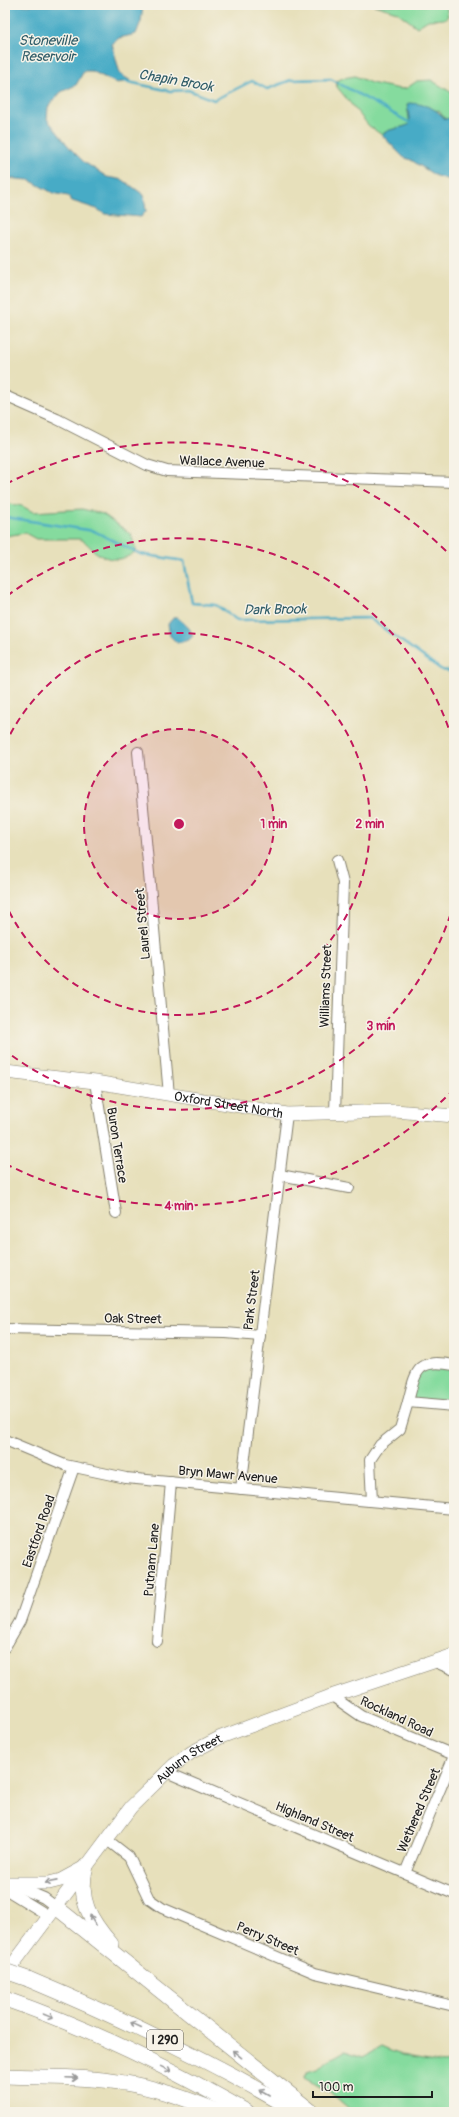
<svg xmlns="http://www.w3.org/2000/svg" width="459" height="2117" font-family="Pangolin,sans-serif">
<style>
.green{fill:#85db9e;stroke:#507c5d}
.water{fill:#46abc6;stroke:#316471}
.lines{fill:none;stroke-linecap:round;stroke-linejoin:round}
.stream{stroke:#46abc6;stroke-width:2.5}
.minor-casing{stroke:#827e6c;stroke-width:12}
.major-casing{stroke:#827e6c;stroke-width:14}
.highway-casing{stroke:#827e6c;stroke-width:16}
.minor{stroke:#fff;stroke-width:10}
.major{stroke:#fff;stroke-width:13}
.highway{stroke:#fff;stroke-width:15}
.highway-bridge-casing{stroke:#827e6c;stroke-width:16;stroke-linecap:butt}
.highway-bridge{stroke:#fff;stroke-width:15}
.oneway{stroke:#999}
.ring{fill:none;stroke:#c2185b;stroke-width:2;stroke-dasharray:7 5}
.labels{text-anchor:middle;stroke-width:3;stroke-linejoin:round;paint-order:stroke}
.shield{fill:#f7f3e8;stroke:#5e5c59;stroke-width:1}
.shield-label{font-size:12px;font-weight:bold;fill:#1c1c1c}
.street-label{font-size:13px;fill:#1c1c1c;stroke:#f7f3e8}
.water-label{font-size:14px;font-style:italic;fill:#2f5c68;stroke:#f7f3e8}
.centre{fill:#c2185b;stroke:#f7f3e8;stroke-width:2}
.ring-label{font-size:12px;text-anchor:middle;font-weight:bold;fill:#c2185b;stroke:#f7f3e8;stroke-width:3;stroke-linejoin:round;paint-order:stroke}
</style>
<rect width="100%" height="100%" fill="#f7f3e8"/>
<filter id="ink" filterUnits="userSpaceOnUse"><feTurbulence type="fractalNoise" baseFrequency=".025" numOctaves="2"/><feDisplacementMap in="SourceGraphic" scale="8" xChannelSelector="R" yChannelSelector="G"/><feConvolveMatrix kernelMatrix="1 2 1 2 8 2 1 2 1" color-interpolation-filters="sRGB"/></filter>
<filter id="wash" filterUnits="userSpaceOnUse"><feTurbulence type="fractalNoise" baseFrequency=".012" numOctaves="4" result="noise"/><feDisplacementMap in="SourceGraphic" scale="16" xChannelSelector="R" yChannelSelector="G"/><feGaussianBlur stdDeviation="0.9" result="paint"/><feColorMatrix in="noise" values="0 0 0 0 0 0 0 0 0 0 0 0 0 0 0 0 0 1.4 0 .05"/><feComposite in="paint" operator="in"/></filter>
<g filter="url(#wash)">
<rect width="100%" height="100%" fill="#e7e0bb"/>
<g class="green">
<path d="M374,5h72l2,11 -4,3 -16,1 -11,7 -20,-15z"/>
<path d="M355,76l16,7 29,6 7,-1 10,-7 14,-1 23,14v22l-2,2 -7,1 -6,-8 -32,-7 3,20c-9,5 -22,4 -28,11l-13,-9 -32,-39 -1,-6 7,-3z"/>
<path d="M5,503l17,3 11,6 49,-3 21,5 28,20 5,16c-9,11 -26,12 -39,3 -6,-4 -9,-10 -17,-14h-44l-11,-6 -20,3z"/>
<path d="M454,1365v41l-46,-4 11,-33z"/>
<path d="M381,2047c17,8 29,10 48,13 9,2 12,4 21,2l4,-7v57h-101l-23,-20 -26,-14 4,-6 10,-3 7,-7 20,-11 18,6z"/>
</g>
<g class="water">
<path d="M5,5h138l-2,16 -5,13 -17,4 -7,6 8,30 11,7 -15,2 -24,-12h-8l-8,14 -15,7 -13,15 -1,12 23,29 14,14 23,15 16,3 21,15 2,16 -5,6 -36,-3 -8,-5 -25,-8 -4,-5 -15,-3 -24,-13 -24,-2z"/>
<path d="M409,103c15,1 26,4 36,16l7,-1 2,-2v65l-18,-5 -25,-16 -8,-3 -21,-22c6,-7 19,-6 28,-11l-3,-20z"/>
<path d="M174,617h3l12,11 4,8 -4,4 -12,3 -7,-7 -2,-12z"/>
</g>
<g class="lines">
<g class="stream">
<path d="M124,81l46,10 18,-1 26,10 38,-19 15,8 24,-9 40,-1 81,45"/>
<path d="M5,517l89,14 46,23 44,7 8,42 24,2 21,15 132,-2 73,52 12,2"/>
</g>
</g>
</g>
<g filter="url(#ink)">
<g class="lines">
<g class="minor-casing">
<g id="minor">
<path d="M5,396l52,23 90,46 20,6 287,11"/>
<path d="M138,752l31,343"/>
<path d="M95,1082l21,131"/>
<path d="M335,1113l8,-230 -6,-23"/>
<path d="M280,1175l69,13"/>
<path d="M5,1329l221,4 34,3"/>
<path d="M454,1365c-37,-7 -38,5 -46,37l46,4"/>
<path d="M5,1440l60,25 61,13 328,31"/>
<path d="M241,1489l46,-375"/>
<path d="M372,1501l-2,-41 10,-15 20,-16 8,-27"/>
<path d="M157,1641l14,-159"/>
<path d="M5,1647l15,-26 54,-154"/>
<path d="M435,1662l19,8"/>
<path d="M332,1696l29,20 93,39"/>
<path d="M166,1772l288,122"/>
<path d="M106,1839l23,18 20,42 13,9 153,65 139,33"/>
<path d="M405,1873l49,-117"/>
<path d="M13,1885l31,13 12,9"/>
<path d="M5,1889l44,27"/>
</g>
</g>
<g class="major-casing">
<g id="major">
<path id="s1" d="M5,1072l90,10 192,32 108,-3 59,5"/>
<path d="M5,1883h44l12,-3 22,-12"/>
<path id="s2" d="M5,1975l126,-168 43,-42 18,-13 29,-15 107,-40 126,-42"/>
</g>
</g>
<g class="highway-casing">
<g id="highway">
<path d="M86,1866c-9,33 4,54 25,78"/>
<path d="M56,1907l256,205"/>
<path d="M28,1979c93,39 183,81 269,133"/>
<path d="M5,1999c81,28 167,70 242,113"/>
<path d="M5,2076c40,2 81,0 120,7 33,5 63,16 94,29"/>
</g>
</g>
<use href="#minor" class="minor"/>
<use href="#major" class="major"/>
<use href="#highway" class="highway"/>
<g class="highway-bridge-casing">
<path id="highway-bridge" d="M5,1971l23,8"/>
</g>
<use href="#highway-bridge" class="highway-bridge"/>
</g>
<defs><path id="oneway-shaft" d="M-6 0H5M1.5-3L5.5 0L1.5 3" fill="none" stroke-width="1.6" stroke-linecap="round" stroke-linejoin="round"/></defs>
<g class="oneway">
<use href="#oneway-shaft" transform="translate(51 1882) rotate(169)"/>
<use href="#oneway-shaft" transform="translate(93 1920) rotate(-122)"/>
<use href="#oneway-shaft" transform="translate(48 2016) rotate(22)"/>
<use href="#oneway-shaft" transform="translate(136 2025) rotate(-155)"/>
<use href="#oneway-shaft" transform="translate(237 2054) rotate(-141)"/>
<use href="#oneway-shaft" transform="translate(166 2069) rotate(26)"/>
<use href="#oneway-shaft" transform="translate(72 2078) rotate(2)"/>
<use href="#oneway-shaft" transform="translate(264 2092) rotate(-150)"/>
</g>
</g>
<circle cx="179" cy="824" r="95" fill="#c2185b" fill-opacity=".12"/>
<g class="ring">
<circle cx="179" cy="824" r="95"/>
<path d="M5 745A191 191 0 1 1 5 903"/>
<path d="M454 903A286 286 0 0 1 7 1052M7 596A286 286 0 0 1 454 745"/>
<path d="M454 1089A382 382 0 0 1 6 1164M6 484A382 382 0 0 1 454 559"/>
</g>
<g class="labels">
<rect class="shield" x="147" y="2030" width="36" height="20" rx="3"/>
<g class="shield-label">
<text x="165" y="2044">I 290</text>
</g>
<g class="street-label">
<text transform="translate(222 461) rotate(2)" y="5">Wallace Avenue</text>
<text transform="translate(142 924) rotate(-95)" y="5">Laurel Street</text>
<text transform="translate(325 986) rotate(-88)" y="5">Williams Street</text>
<text dy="5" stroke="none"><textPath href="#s1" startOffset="226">Oxford Street North</textPath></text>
<text transform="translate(118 1145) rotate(81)" y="5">Buron Terrace</text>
<text transform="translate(251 1300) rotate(-83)" y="5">Park Street</text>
<text transform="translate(133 1318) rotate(1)" y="5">Oak Street</text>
<text transform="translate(228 1474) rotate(5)" y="5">Bryn Mawr Avenue</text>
<text transform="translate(38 1531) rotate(-71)" y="5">Eastford Road</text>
<text transform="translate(151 1560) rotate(-85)" y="5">Putnam Lane</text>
<text transform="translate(397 1716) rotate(25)" y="5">Rockland Road</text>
<text dy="5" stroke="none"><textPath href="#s2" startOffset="286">Auburn Street</textPath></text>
<text transform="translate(418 1810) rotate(-67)" y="5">Wethered Street</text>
<text transform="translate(315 1821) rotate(23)" y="5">Highland Street</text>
<text transform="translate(268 1938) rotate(23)" y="5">Perry Street</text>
</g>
<g class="water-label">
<text x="48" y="45">Stoneville<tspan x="48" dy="16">Reservoir</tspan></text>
<text transform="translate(176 80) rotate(10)" y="5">Chapin Brook</text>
<text transform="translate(275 609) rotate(-1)" y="5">Dark Brook</text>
</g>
</g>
<circle cx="179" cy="824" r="6" class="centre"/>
<g class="ring-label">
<text x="274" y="828">1 min</text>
<text x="370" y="828">2 min</text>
<text x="381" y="1030">3 min</text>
<text x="179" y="1210">4 min</text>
</g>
<rect width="459" height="2117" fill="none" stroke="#f7f3e8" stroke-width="20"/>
<path d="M313 2091v6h119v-6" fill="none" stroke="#1c1c1c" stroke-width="2"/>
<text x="319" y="2091" font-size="12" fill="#1c1c1c" stroke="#f7f3e8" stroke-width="3" paint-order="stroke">100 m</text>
</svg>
